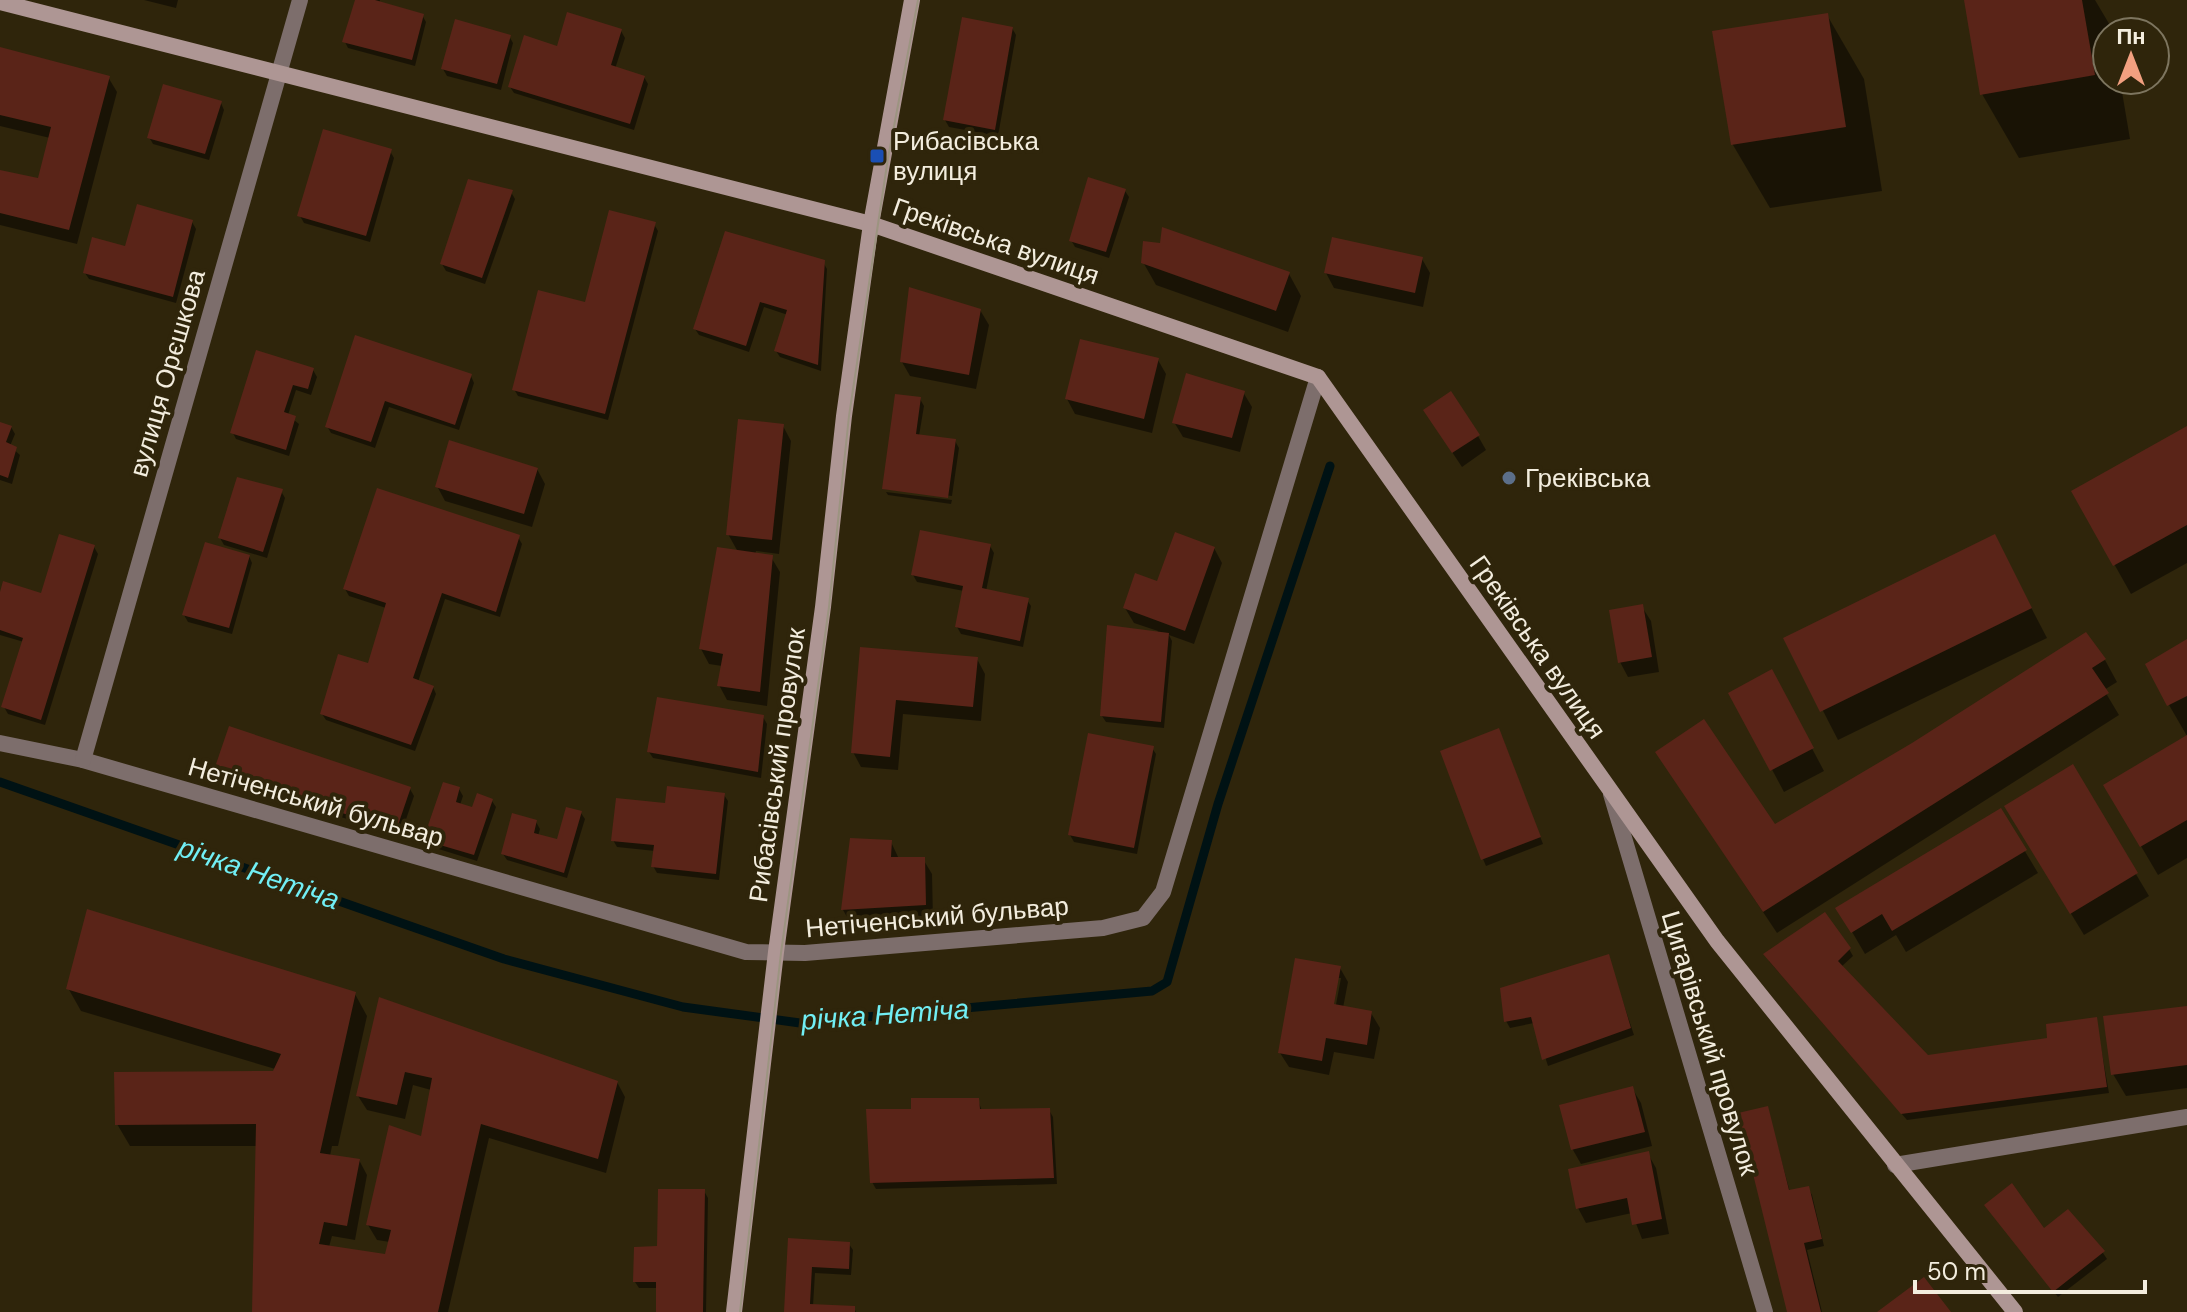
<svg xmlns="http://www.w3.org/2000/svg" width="2187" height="1312" font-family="'DM Sans',sans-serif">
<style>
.shadow{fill:#0007;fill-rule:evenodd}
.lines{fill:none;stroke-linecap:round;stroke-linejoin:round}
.stream{stroke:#001214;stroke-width:9}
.building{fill:#5a2418}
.street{stroke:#7d6e6c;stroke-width:16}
.secondary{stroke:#ae9694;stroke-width:16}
.tram{stroke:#9c9480;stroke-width:2}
.transit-dot{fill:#1a4fb4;stroke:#2f250b;stroke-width:3}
.service-dot{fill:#5c6f8a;stroke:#2f250b;stroke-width:3}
.labels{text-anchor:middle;stroke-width:8;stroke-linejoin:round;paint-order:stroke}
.poi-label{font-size:26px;fill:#f3edde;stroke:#2f250b;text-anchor:start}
.street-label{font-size:26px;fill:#f3edde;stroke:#2f250b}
.water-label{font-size:28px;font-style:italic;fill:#71eff5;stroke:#2f250b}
</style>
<rect width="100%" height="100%" fill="#2f250b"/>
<g class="shadow">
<path d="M144,0h34l-2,8z"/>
<path d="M357,0h23l-1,4 43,11 4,7 -11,44 -67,-18 -3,-6z"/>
<path d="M1966,0h129l16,27 1,5h-5v48h13l10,59 -111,19 -37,-64z"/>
<path d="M1827,15l37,64 18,112 -112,17 -37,-63 -18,-112z"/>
<path d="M1012,28l4,7 -18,101 -49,-9 -4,-7z"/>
<path d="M621,31l4,7 -10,31 29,8 4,7 -14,46 -120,-37 -4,-6 48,-39z"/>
<path d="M509,36l4,7 -12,47 -54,-14 -4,-7z"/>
<path d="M0,49l108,28 9,15 -40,152 -77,-19v-53l40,8 10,-42 -50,-12z"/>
<path d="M221,103l3,7 -15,50 -56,-16 -4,-7z"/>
<path d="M390,151l4,7 -24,84 -66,-19 -4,-7z"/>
<path d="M1125,191l4,6 -20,61 -34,-11 -4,-7z"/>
<path d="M511,192l4,7 -30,85 -39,-13 -4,-7z"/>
<path d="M192,222l4,7 -20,74 -87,-24 -4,-6 42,-25z"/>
<path d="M654,224l4,7 -50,189 -90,-24 -4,-7z"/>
<path d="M1422,259l8,14 -7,34 -89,-19 -8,-15z"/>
<path d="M823,262l4,7 -6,102 -41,-14 -4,-6 12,-36 -24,-8 -15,45 -50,-17 -4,-6z"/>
<path d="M1143,262l146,12 12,22 -13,36 -132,-47z"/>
<path d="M980,310l9,15 -13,64 -66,-13 -8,-14z"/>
<path d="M357,337l114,39 3,7 -15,47 -70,-23 -14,41 -44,-15 -4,-7z"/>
<path d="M257,352l56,18 4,7 -6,18 -15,-5 -8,25 11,9 -10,32 -53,-17 -3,-6z"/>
<path d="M1158,360l8,14 -14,59 -77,-19 -8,-15z"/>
<path d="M1243,392l9,15 -12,45 -57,-15 -9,-15z"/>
<path d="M920,399l4,7 -5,30 36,5 4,7 -7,48 -68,-7z"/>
<path d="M0,424l11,3 4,7 -5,12 10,9 -8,29 -12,-4z"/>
<path d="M1434,425l44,11 8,14 -24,17z"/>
<path d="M783,426l8,15 -12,113 -23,-3 -1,4 16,2 9,15 -13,134 -40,-6 -8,-15 3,-19 -13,-2 -8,-15 37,-97 -10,-18z"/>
<path d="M2187,428v135l-56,31 -58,-103z"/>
<path d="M537,469l8,15 -13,43 -87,-26 -8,-15z"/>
<path d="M281,491l4,7 -18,60 -43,-13 -4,-7z"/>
<path d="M886,492l66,8 -1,4 -63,-9z"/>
<path d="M1994,536l53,102 -209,102 -52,-101z"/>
<path d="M518,537l4,7 -22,73 -55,-18 -27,83 15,5 3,7 -21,57 -89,-31 -4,-6 47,-48 17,-58 -37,-12 -4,-7z"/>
<path d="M990,546l4,7 -8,38 41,9 4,6 -8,41 -62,-13 -4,-7 7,-36 -47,-9 -4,-7z"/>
<path d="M94,547l4,7 -53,171 -37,-11 -4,-7 20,-65 -24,-7v-37l42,-3z"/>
<path d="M1214,548l8,15 -28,81 -25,-9 3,6 -8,87 -58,-6 -4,-6 56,-85 -24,-8 -9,-15z"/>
<path d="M249,556l3,7 -20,71 -44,-12 -4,-7z"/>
<path d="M1642,607l9,14 8,51 -31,5 -8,-15z"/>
<path d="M2187,641v95l-18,-31z"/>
<path d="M862,649l115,10 8,15 -4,47 -78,-7 -5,56 -37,-3 -8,-15z"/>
<path d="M2105,660l12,22 -13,8 15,25 -342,218 -120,-180 118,74z"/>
<path d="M1731,693l52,1 41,77 -40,21z"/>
<path d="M763,717l4,7 -6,54 -108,-20 -4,-6z"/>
<path d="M1502,737l41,107 -57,22 -3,-7z"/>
<path d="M2187,737v121l-29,17 -53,-90z"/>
<path d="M1152,748l4,6 -19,100 -63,-12 -4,-7z"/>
<path d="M2072,767l77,129 -65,39 -65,-107z"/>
<path d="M216,770l194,19 4,7 -14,41 -180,-61z"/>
<path d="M459,789l4,7 -3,9 13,4 19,-8 4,6 -19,54 -48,-15 -3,-7z"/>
<path d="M724,795l4,6 -9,79 -62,-7 -4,-7 2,-15 -38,-4 -4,-7 54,-35z"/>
<path d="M2000,810l38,63 -132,79 -10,-17 -31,19 -27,-46z"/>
<path d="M581,813l4,6 -18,59 -60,-18 -4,-6 33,-32 4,7 -2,7 20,5z"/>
<path d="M891,842l8,17h24l9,15 1,45 -82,5 -8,-14z"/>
<path d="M1849,949l4,7 -12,11 87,90 122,-17 46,-21 13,74 -202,27 -138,-159z"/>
<path d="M1608,957l26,78 -86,31 -14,-43 -24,5 -4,-7z"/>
<path d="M1340,968l8,14 -5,26 28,5 9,15 -6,31 -40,-7 -5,23 -40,-8 -9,-14zM1337,978h4l-7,37 -4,-1z"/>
<path d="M68,988l287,6 12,22 -29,130h-6l-2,10 29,4 8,15 -12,65 -23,-4 -3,11 58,9 3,-14 -13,-2 -9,-15 54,-86 9,-49 -18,-5 -8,34 -38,-9 -9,-14 22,-96 237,82 8,15 -19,76 -117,-35 -41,174h-194l4,-166h-128l-13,-22 165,-53 -201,-60z"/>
<path d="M2187,1008v80l-61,8 -13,-22z"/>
<path d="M1632,1088l9,15 11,43 -71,18 -8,-14 -11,-44z"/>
<path d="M978,1100l4,11 67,-1 4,7 4,67 -181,5 -4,-7 41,-71z"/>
<path d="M1767,1108l23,84 18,-4 4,7 12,51 -17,4 15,62h-33z"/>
<path d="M1648,1154l8,14 13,66 -27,5 -10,-26 -46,10 -8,-15z"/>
<path d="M704,1191l4,7 -2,114h-48v-24h-19l-4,-6z"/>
<path d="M1991,1212l112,41 4,6 -49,38z"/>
<path d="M790,1240l59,4 4,6 -2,25 -36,-2 -2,33 41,2 2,4h-70z"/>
</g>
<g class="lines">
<path class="stream" d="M0,782l504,177 179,48 117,16 352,-32 15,-9 51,-178 112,-338"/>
</g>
<g class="building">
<path d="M355,0h20l49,14 -12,46 -70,-18z"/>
<path d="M1964,0h118l13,75 -115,20z"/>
<path d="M567,12l55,17 -11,36 34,11 -15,48 -122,-37 16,-52 33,11z"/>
<path d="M1828,13l18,114 -115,18 -19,-114z"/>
<path d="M962,17l51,10 -18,103 -52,-10z"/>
<path d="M455,19l56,16 -14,49 -56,-15z"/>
<path d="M0,47l110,29 -41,154 -69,-17v-43l38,8 13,-51 -51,-12z"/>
<path d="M163,84l59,17 -17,53 -58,-16z"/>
<path d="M323,129l69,20 -26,87 -69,-20z"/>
<path d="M1088,177l38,12 -20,63 -37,-11z"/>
<path d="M468,179l45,11 -31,88 -42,-14z"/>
<path d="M137,204l56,16 -20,77 -90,-24 9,-36 33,9z"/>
<path d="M609,210l47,12 -51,192 -93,-24 26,-100 47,12z"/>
<path d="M1162,227l128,45 -14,39 -135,-48 2,-22 17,2z"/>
<path d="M725,231l100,29 -7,105 -44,-14 13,-41 -27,-8 -14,44 -53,-17z"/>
<path d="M1332,237l91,20 -8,36 -91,-20z"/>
<path d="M909,287l72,22 -12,66 -69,-13z"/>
<path d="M355,335l117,39 -17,51 -70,-24 -14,41 -46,-15z"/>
<path d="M1080,339l79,19 -15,61 -79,-20z"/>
<path d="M256,350l58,18 -6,21 -15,-4 -9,27 12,4 -10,34 -56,-17z"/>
<path d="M1186,373l59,18 -13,47 -60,-15z"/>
<path d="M1451,391l29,44 -28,18 -29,-43z"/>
<path d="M895,394l26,3 -5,37 40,5 -8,59 -66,-9z"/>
<path d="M738,419l46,5 -12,116 -46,-5z"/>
<path d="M0,422l12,4 -6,16 11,5 -9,31 -8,-3z"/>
<path d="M2187,426v99l-74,41 -42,-75z"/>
<path d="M449,440l89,28 -14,46 -89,-27z"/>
<path d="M237,477l46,12 -20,63 -45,-14z"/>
<path d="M377,488l143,47 -24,77 -54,-19 -29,85 21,8 -23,59 -91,-31 18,-60 30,9 18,-60 -43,-14z"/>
<path d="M920,530l71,14 -9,44 47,10 -9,43 -65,-14 8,-41 -52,-11z"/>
<path d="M1175,532l40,15 -30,84 -62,-23 12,-35 22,8z"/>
<path d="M59,534l36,11 -54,175 -40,-13 22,-69 -23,-8v-38l3,-11 38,12z"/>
<path d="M1995,534l37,74 -212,104 -37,-74z"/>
<path d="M205,542l45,13 -21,73 -47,-13z"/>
<path d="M717,547l56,8 -13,137 -43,-6 6,-32 -24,-5z"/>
<path d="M1643,604l9,53 -34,6 -9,-53z"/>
<path d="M1107,625l62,8 -8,89 -61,-6z"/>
<path d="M2086,632l20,27 -14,9 17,25 -346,219 -108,-160 49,-33 71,105 137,-81z"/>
<path d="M2187,639v57l-20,10 -22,-42z"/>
<path d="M860,647l118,10 -5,50 -77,-7 -6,57 -39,-4z"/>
<path d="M1772,669l42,79 -44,23 -42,-78z"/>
<path d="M657,697l107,18 -6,57 -111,-20z"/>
<path d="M229,726l182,61 -15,44 -182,-61z"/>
<path d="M1499,728l42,109 -60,23 -41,-109z"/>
<path d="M1088,733l66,13 -20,102 -66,-13z"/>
<path d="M2187,735v85l-47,27 -37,-62z"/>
<path d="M2073,764l65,109 -68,41 -66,-108z"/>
<path d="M443,782l17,5 -4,15 16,5 5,-14 16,6 -19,56 -51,-15z"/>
<path d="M667,786l58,7 -9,81 -65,-7 3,-22 -43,-4 5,-43 49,5z"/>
<path d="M566,807l16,4 -18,62 -63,-19 11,-41 25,7 -3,13 23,6z"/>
<path d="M2001,808l26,42 -135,81 -10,-17 -31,19 -16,-25z"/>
<path d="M850,838l42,2 -1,17h34l1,48 -85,5z"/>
<path d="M87,909l269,83 -36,161 40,6 -13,67 -23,-4 -5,22 66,10 6,-24 -25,-5 23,-100 32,11 11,-58 -27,-6 -8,33 -41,-9 23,-99 239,84 -20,78 -117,-35 -43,188h-186l4,-188 -141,1 -1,-53 159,-1 8,-17 -215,-65z"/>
<path d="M1825,912l26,36 -13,13 90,94 119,-17 -1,-14 51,-7 10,70 -206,27 -138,-160z"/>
<path d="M1609,954l22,74 -89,32 -11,-43 -27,5 -4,-34z"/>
<path d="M1295,958l46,8 -7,38 38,7 -5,34 -41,-7 -4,23 -44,-8z"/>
<path d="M2187,1006v59l-76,10 -8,-59z"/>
<path d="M1633,1086l12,46 -74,18 -12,-45z"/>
<path d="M911,1098h68l1,11 70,-1 4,70 -184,5 -4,-74h45z"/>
<path d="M1768,1106l21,84 20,-4 13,53 -18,4 17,69h-34l-49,-199z"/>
<path d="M1649,1151l13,68 -30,6 -5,-27 -51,11 -8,-40z"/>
<path d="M2012,1183l32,45 24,-19 37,42 -52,41 -69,-87z"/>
<path d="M658,1189h47l-2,123h-47v-30h-23l1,-35 23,-1z"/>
<path d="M788,1238l62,4 -1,27 -37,-2 -2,37 45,2v6h-71z"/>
<path d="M1924,1277l27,35h-74z"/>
</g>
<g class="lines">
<g class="street">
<path d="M0,743l83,17 663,192 59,1 298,-25 40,-10 20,-26 155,-515"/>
<path d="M83,760l217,-760"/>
<path d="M1611,794l154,518"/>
<path d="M1895,1165l292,-48"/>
</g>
<g class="secondary">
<path d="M0,2l871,222 447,153 399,564 298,371"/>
<path d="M734,1312l42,-360 47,-345 21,-191 27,-192 41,-224"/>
</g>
<path class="tram" d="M740,1312l41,-359 48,-346 20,-191 39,-258 30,-158"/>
</g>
<rect class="transit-dot" x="869" y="148" width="16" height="16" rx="4"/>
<circle class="service-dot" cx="1509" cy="478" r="8"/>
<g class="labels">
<g class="poi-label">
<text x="893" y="150">Рибасівська<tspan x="893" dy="30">вулиця</tspan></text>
<text x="1525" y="487">Греківська</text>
</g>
<g class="street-label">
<text transform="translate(996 241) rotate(19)" y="9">Греківська вулиця</text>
<text transform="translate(167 373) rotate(-74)" y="9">вулиця Орєшкова</text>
<text transform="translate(1538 647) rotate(55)" y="9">Греківська вулиця</text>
<text transform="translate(777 765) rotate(-82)" y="9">Рибасівський провулок</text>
<text transform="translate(316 802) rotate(16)" y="9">Нетіченський бульвар</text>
<text transform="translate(937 917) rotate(-5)" y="9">Нетіченський бульвар</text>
<text transform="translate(1710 1043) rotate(73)" y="9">Цигарівський провулок</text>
</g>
<g class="water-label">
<text transform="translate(259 873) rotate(19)" y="10">річка Нетіча</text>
<text transform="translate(885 1014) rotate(-4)" y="10">річка Нетіча</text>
</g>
</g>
<g transform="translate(2131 56)"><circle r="38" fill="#2f250b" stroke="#7d755f" stroke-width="2"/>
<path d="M0-6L14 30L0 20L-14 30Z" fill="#f2a080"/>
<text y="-12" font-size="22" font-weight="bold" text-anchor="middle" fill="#f3edde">Пн</text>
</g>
<path d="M1915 1280v12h230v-12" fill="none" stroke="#f3edde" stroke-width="4"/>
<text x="1927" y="1280" font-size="24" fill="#f3edde" stroke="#2f250b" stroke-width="6" paint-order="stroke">50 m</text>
</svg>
